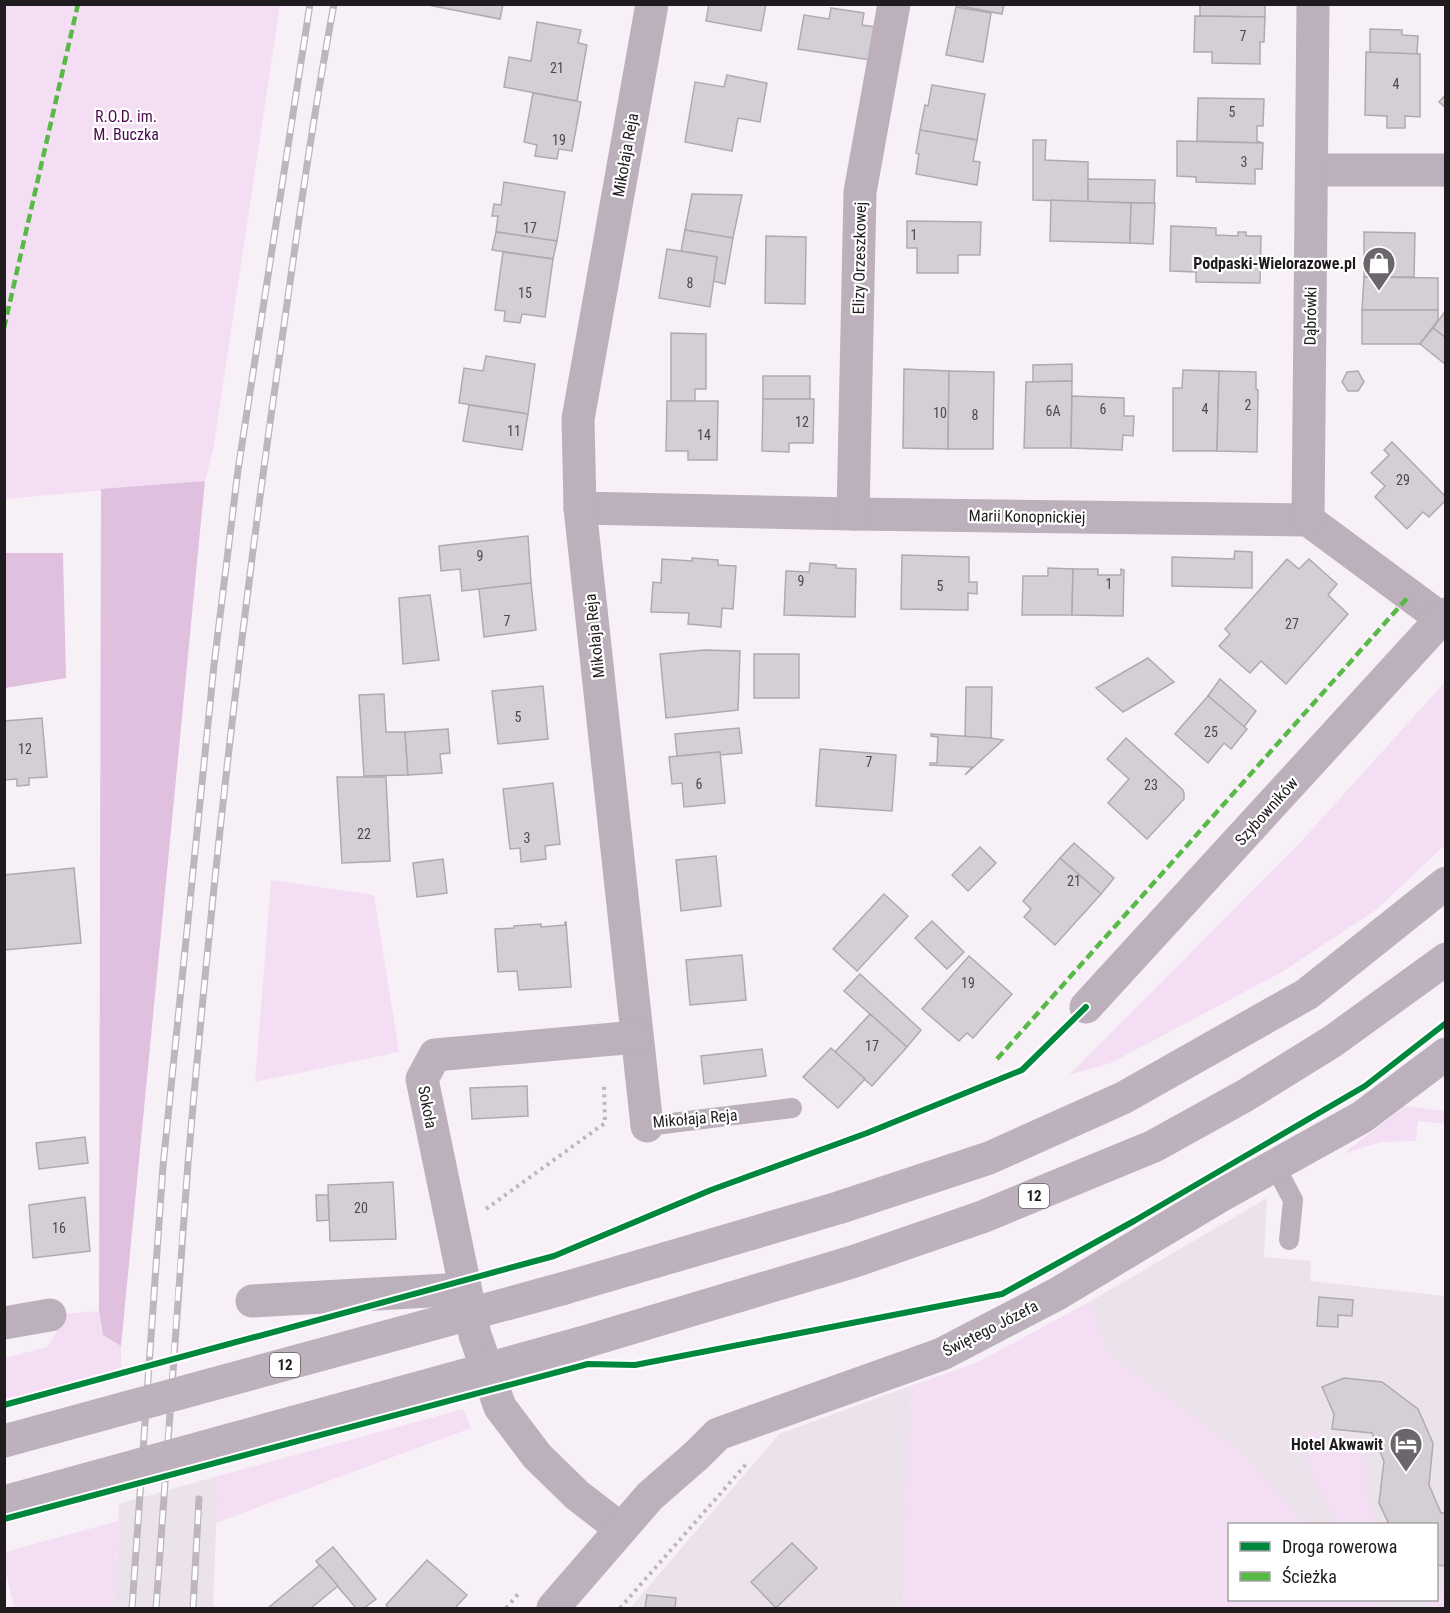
<svg xmlns="http://www.w3.org/2000/svg" width="1450" height="1613" font-family="'Roboto Condensed',sans-serif">
<style>
.built{fill:#ece2ec}
.green{fill:#f4def4}
.forest{fill:#dfc0df}
.building{fill:#d4cfd4;stroke:#aeaaae;stroke-width:1.5}
.lines{fill:none;stroke-linecap:round;stroke-linejoin:round}
.path{stroke:#beb6bf;stroke-width:4;stroke-dasharray:3 4.5;stroke-linecap:butt}
.service{stroke:#bbb0bb;stroke-width:20}
.minor{stroke:#bbb0bb;stroke-width:33}
.primary{stroke:#bdb1bd;stroke-width:33}
.rail-casing{stroke:#bdb6be;stroke-width:7}
.rail{stroke:#fff;stroke-width:4.5;stroke-dasharray:14;stroke-linecap:butt}
.primary-bridge{stroke:#bdb1bd;stroke-width:33}
.quiet{stroke:#58b947;stroke-width:4.5;stroke-dasharray:9 4.5;stroke-linecap:butt}
.cycleway-casing{stroke:#fff;stroke-width:10}
.cycleway{stroke:#00873e;stroke-width:6}
.labels{text-anchor:middle;stroke-width:4.5;stroke-linejoin:round;paint-order:stroke}
.number-label{font-size:14px;fill:#4c484c}
.shield{fill:#fff;stroke:#625f62;stroke-width:1.5}
.shield-label{font-size:15px;font-weight:bold;fill:#1f1b1f}
.park-label{font-size:16px;fill:#4c0d50;stroke:#fff}
.street-label{font-size:16px;fill:#1f1b1f;stroke:#fff}
.poi-label{font-size:16px;font-weight:bold;fill:#1f1b1f;stroke:#fff;text-anchor:end}
</style>
<rect width="100%" height="100%" fill="#f7f1f7"/>
<g class="built">
<path d="M1267,1198l-3,59 47,4 -1,20 135,15v312h-65l-8,-8h64v-76h-131l-66,-73 -132,-98 -18,-51z"/>
<path d="M910,1386l-7,222h-273l149,-174z"/>
<path d="M218,1476l-5,132h-99l5,-104z"/>
</g>
<g class="green">
<path d="M5,5h275l-67,446 -8,30 -200,18z"/>
<path d="M1445,682v163l-68,64 -95,63 -171,91 -42,12 228,-229z"/>
<path d="M271,880l103,15 25,157 -144,30z"/>
<path d="M1405,1106l40,5v13l-27,-3 -2,20 -35,1 -38,12z"/>
<path d="M1089,1302l18,51 132,98 66,73h-75v76h142l8,8h-477l7,-222 66,-23z"/>
<path d="M99,1311l4,24 18,11v28l-116,31v-47l42,-11 9,-14 -6,-18z"/>
<path d="M463,1409l8,19 -255,95 2,-47z"/>
<path d="M1317,1433l13,10 33,11 3,38 10,32h-36l-7,-7 -23,-46 -6,-36z"/>
<path d="M118,1521l-4,87h-100l-9,-40v-16z"/>
<path d="M1437,1584l8,3v21h-12l-11,-8h14z"/>
</g>
<g class="forest">
<path d="M205,481l-4,40 -80,825 -18,-11 -4,-24 2,-822z"/>
<path d="M5,553h58l3,125 -61,10z"/>
</g>
<g class="building">
<path d="M423,4h80l-3,15z"/>
<path d="M709,4h57l-5,27 -55,-10z"/>
<path d="M950,4h54l-2,10z"/>
<path d="M1200,4h65v13l-65,-1z"/>
<path d="M956,7l35,6 -8,49 -37,-7z"/>
<path d="M831,8l33,5 -2,12 21,3 -6,33 -79,-12 6,-34 25,4z"/>
<path d="M1195,16l70,1 -1,25h-4v22l-48,-1v-11h-18z"/>
<path d="M537,22l44,8 -3,13 9,2 -10,56 -73,-14 5,-30 22,4z"/>
<path d="M1370,29l32,1v5l16,1 -1,18 -47,-1z"/>
<path d="M1366,52l54,2v63l-15,-1v12h-18v-12l-22,-1z"/>
<path d="M727,75l40,8 -7,39 -22,-4 -6,33 -47,-9 10,-60 29,5z"/>
<path d="M932,85l53,9 -8,46 -57,-10 5,-25 3,1z"/>
<path d="M533,93l48,9 -9,49 -13,-2 -2,10 -22,-3 2,-11 -13,-3z"/>
<path d="M1446,94v14l-7,-6z"/>
<path d="M1198,98l66,1 -1,27h-6v15l6,2 -66,-2z"/>
<path d="M920,130l57,10 -4,21 7,1 -3,23 -61,-11 3,-20 -3,-1z"/>
<path d="M1033,140h13l-1,20 43,2v40l-55,-2z"/>
<path d="M1177,141l86,2 -1,26h-7v15l-59,-2v-5l-19,-1z"/>
<path d="M1088,179l67,1 -1,23 -66,-1z"/>
<path d="M504,182l61,10 -8,49 -61,-9 2,-16h-6l2,-12 7,1z"/>
<path d="M692,194l50,1 -9,43 -48,-8z"/>
<path d="M1051,200l80,3 -1,40 -80,-2z"/>
<path d="M1131,203h24l-2,41 -23,-1z"/>
<path d="M907,221l74,1 -1,33h-22v18h-41v-25h-10z"/>
<path d="M1171,226l45,2v7l22,1v-4h8v4h15l-1,47 -64,-1v-10l-26,-1z"/>
<path d="M685,230l48,8 -8,46 -12,-3 4,-24 -36,-6z"/>
<path d="M496,232l61,9 -4,18 -61,-9z"/>
<path d="M1364,232l51,1 -1,44h-50z"/>
<path d="M766,236l40,1 -1,67 -40,-1z"/>
<path d="M667,249l50,8 -7,50 -51,-9z"/>
<path d="M503,252l50,7 -8,58 -23,-3 -2,9 -16,-2 1,-10 -10,-1z"/>
<path d="M1364,277l74,1v32h-76z"/>
<path d="M1362,310h76v10l-18,24h-58z"/>
<path d="M1446,310v28l-13,-10z"/>
<path d="M1433,328l13,10 -1,26 -25,-20z"/>
<path d="M671,333l35,1v55h-11v12h-24z"/>
<path d="M486,356l49,8 -7,50 -69,-11 5,-35 19,3z"/>
<path d="M1072,364v17l-39,1v-17z"/>
<path d="M904,369l45,2 -1,78 -45,-1z"/>
<path d="M1183,370l36,1 -2,80h-44v-63h9z"/>
<path d="M949,371l45,1 -1,77h-45z"/>
<path d="M1219,371l37,1v17l2,1 -1,62 -40,-1z"/>
<path d="M1358,371l6,11 -6,9h-10l-6,-9 5,-10z"/>
<rect x="763" y="376" width="47" height="23"/>
<path d="M1072,381l-1,67h-47l2,-66z"/>
<path d="M1072,396l52,2v18h10l-1,20 -10,-1 -1,15 -51,-2z"/>
<path d="M763,399h51l-1,44h-24v9l-27,-1z"/>
<path d="M667,401h51l-1,59h-29v-9h-22z"/>
<path d="M469,405l59,9 -6,36 -59,-9z"/>
<path d="M1392,442l54,55v3l-17,17 -6,-5 -16,17 -32,-32 10,-11 -14,-13 18,-18 -5,-5z"/>
<path d="M528,536l3,47 -69,8 -2,-22 -19,2 -2,-25z"/>
<path d="M1235,551l17,1v36l-80,-2v-29l62,2z"/>
<path d="M902,555l67,2v25h8v12l-9,-1v17l-67,-1z"/>
<path d="M692,558l26,2v5l18,1 -3,43 -11,-1 -1,19 -33,-3 1,-11 -38,-1 2,-30 8,1 1,-24 30,2z"/>
<path d="M1287,559l12,10 10,-10 28,25 -9,11 20,19 -62,70 -25,-23 -11,12 -31,-27 11,-12 -5,-5z"/>
<path d="M810,563l26,2v3l20,1 -1,48 -71,-2 2,-44 23,1z"/>
<path d="M1048,568l25,1 -1,46h-50l1,-39h25z"/>
<path d="M1073,569h25v6h23v-6l3,1 -1,46 -51,-1z"/>
<path d="M531,583l5,47 -52,7 -5,-48z"/>
<path d="M430,595l9,65 -36,4 -4,-66z"/>
<path d="M705,650l35,1 -2,59 -72,8 -6,-64z"/>
<rect x="754" y="654" width="45" height="44"/>
<path d="M1148,658l26,24 -51,30 -27,-24z"/>
<path d="M1220,679l36,32 -12,16 -36,-31z"/>
<path d="M543,686l5,53 -50,5 -6,-53z"/>
<path d="M966,687h26l-1,51h-26z"/>
<path d="M384,694l2,38h19l3,43 -44,1 -5,-81z"/>
<path d="M1208,696l39,33 -16,20 -7,-6 -16,20 -33,-29z"/>
<path d="M42,718l5,59 -18,1v7l-12,1v-7l-13,1v-59z"/>
<path d="M739,728l3,25 -22,2v-3l-43,4 -2,-22z"/>
<path d="M448,729l2,24 -10,1 2,19 -34,2 -3,-43z"/>
<path d="M931,734l60,4 12,2 -38,35 7,-8 -42,-2v-2h7l1,-26 -7,-1z"/>
<path d="M1126,738l57,52 1,3v6l-37,40 -39,-36 21,-24 -22,-20z"/>
<path d="M820,749l76,6 -4,56 -76,-5z"/>
<path d="M720,752l5,51 -41,4 -2,-24 -10,1 -3,-27z"/>
<path d="M337,777h49l4,84 -48,2z"/>
<path d="M553,783l7,61 -15,2 1,13 -25,3 -1,-14 -10,1 -7,-60z"/>
<path d="M1074,843l40,35 -13,16 -41,-36z"/>
<path d="M980,847l16,16 -28,28 -16,-16z"/>
<path d="M716,856l5,50 -40,5 -5,-51z"/>
<path d="M1060,858l41,36 -46,51 -31,-28 7,-8 -8,-8z"/>
<path d="M443,859l4,34 -30,4 -4,-34z"/>
<path d="M74,868l7,75 -77,7v-75z"/>
<path d="M884,894l24,22 -51,55 -24,-22z"/>
<path d="M932,921l32,31 -17,17 -32,-31z"/>
<path d="M565,922h1l5,65 -52,3 -2,-19 -19,1 -3,-43 19,-1v-2l27,-2v3l24,-2z"/>
<path d="M742,955l4,45 -56,5 -4,-45z"/>
<path d="M969,956l43,38 -39,44 -6,-5 -8,8 -37,-32z"/>
<path d="M860,974l61,56 -14,17 -63,-56z"/>
<path d="M870,1014l37,33 -35,39 -37,-34z"/>
<path d="M831,1048l34,31 -27,29 -35,-31z"/>
<path d="M762,1049l4,27 -62,8 -3,-28z"/>
<path d="M527,1086l1,30 -56,3 -2,-31z"/>
<path d="M85,1137l3,26 -49,6 -3,-26z"/>
<path d="M393,1182l3,57 -66,2 -2,-56z"/>
<path d="M316,1195h12l1,25 -12,1z"/>
<path d="M85,1197l5,54 -57,7 -4,-53z"/>
<path d="M1319,1297l34,3 -1,16 -14,-1v12l-21,-1z"/>
<path d="M1344,1378l38,4 36,27 15,34 -4,42 12,28h5v53l-10,-1v-41h-47l-10,-21 5,-42 -12,-28 -40,-4 2,-15 -12,-27z"/>
<path d="M792,1543l25,25 -41,40 -25,-26z"/>
<path d="M333,1547l43,52 -12,9h-8l-40,-47z"/>
<path d="M427,1560l40,35 -12,13h-66l-3,-3z"/>
<path d="M320,1565l18,21 -27,22h-43z"/>
<path d="M647,1595l29,3 -1,10h-30z"/>
</g>
<g class="lines">
<g class="path">
<path d="M486,1209l119,-86 -1,-38"/>
<path d="M585,1242l126,-52 156,-57 155,-63 41,-40"/>
<path d="M654,1362l304,-60"/>
<path d="M506,1608l13,-15"/>
<path d="M620,1608l128,-146"/>
</g>
<g class="service">
<path d="M647,1126l145,-18"/>
<path d="M1275,1166l18,34 -4,40"/>
</g>
<g class="minor">
<path d="M1312,170h134"/>
<path d="M580,508l273,6 455,6 134,99"/>
<path d="M853,514l7,-322 34,-188"/>
<path d="M1308,520l5,-516"/>
<path d="M1086,1007l360,-393"/>
<path d="M647,1126l-67,-618 -2,-89 74,-415"/>
<path d="M252,1301l213,-12"/>
<path d="M4,1323l46,-8"/>
<path d="M621,1529l-44,-34 -40,-39 -37,-49 -25,-72 -53,-256 13,-24 201,-18"/>
<path d="M553,1608l97,-112 47,-41 21,-21 224,-80 115,-60 163,-98 142,-79 84,-63"/>
</g>
<g class="primary">
<path d="M565,1288l273,-80 151,-50 134,-60 184,-104 139,-111"/>
<path d="M581,1343l271,-81 130,-45 172,-71 92,-51 87,-54 113,-82"/>
</g>
<g class="rail-casing">
<g id="rail">
<path d="M132,1608l31,-442 51,-501 24,-195 72,-466"/>
<path d="M156,1608c11,-148 20,-296 32,-445 24,-280 55,-559 96,-838 15,-107 30,-214 50,-321"/>
<path d="M193,1608l6,-109"/>
</g>
</g>
<use href="#rail" class="rail"/>
<g class="primary-bridge">
<path d="M4,1441l561,-153"/>
<path d="M4,1502l577,-159"/>
</g>
<g class="quiet">
<path d="M4,328l74,-324"/>
<path d="M997,1059l412,-463"/>
</g>
<g class="cycleway-casing">
<g id="cycleway">
<path d="M4,1405l550,-149 157,-66 156,-57 155,-63 64,-63"/>
<path d="M4,1519l584,-155 47,1 367,-71 132,-73 231,-135 81,-63"/>
</g>
</g>
<use href="#cycleway" class="cycleway"/>
</g>
<defs>
<g id="shop-pin" transform="scale(1.725)"><path d="M0 17L-7.5 6A9.5 9.5 0 1 1 7.5 6Z" fill="#6b666b" stroke="#fff"/><path d="M-5-2.5h2.3a2.7 3.5 0 0 1 5.4 0H5L5.5 6h-11ZM-1.5-2.5h3a1.5 2.3 0 0 0-3 0Z" fill="#fff"/></g>
<g id="hotel-pin" transform="scale(1.725)"><path d="M0 17L-7.5 6A9.5 9.5 0 1 1 7.5 6Z" fill="#6b666b" stroke="#fff"/><path d="M-6-4.5h1.5V1H6V5H4.5V3h-9V5H-6ZM-4 0a1.8 1.8 0 1 1 3.6 0ZM.5 0V-2.5h3Q6-2.5 6 0Z" fill="#fff"/></g>
</defs>
<g fill-rule="evenodd">
<use href="#shop-pin" x="1379" y="263"/>
<use href="#hotel-pin" x="1406" y="1444"/>
</g>
<g class="labels">
<g class="number-label">
<text x="1243" y="41">7</text>
<text x="557" y="73">21</text>
<text x="1396" y="89">4</text>
<text x="1232" y="117">5</text>
<text x="559" y="145">19</text>
<text x="1244" y="167">3</text>
<text x="530" y="233">17</text>
<text x="914" y="240">1</text>
<text x="690" y="288">8</text>
<text x="525" y="298">15</text>
<text x="1248" y="410">2</text>
<text x="1103" y="414">6</text>
<text x="1205" y="414">4</text>
<text x="1053" y="416">6A</text>
<text x="940" y="418">10</text>
<text x="975" y="420">8</text>
<text x="802" y="427">12</text>
<text x="514" y="436">11</text>
<text x="704" y="440">14</text>
<text x="1403" y="485">29</text>
<text x="480" y="561">9</text>
<text x="801" y="586">9</text>
<text x="1109" y="589">1</text>
<text x="940" y="591">5</text>
<text x="507" y="626">7</text>
<text x="1292" y="629">27</text>
<text x="518" y="722">5</text>
<text x="1211" y="737">25</text>
<text x="25" y="754">12</text>
<text x="869" y="767">7</text>
<text x="699" y="789">6</text>
<text x="1151" y="790">23</text>
<text x="364" y="839">22</text>
<text x="527" y="843">3</text>
<text x="1074" y="886">21</text>
<text x="968" y="988">19</text>
<text x="872" y="1051">17</text>
<text x="361" y="1213">20</text>
<text x="59" y="1233">16</text>
</g>
<g class="shield">
<rect x="1019" y="1184" width="30" height="24" rx="4.5"/>
<rect x="270" y="1353" width="30" height="24" rx="4.5"/>
</g>
<g class="shield-label">
<text x="1034" y="1201">12</text>
<text x="285" y="1370">12</text>
</g>
<g class="park-label">
<text x="126" y="122">R.O.D. im.<tspan x="126" dy="18">M. Buczka</tspan></text>
</g>
<g class="street-label">
<text transform="translate(625 155) rotate(-80)" y="6">Mikołaja Reja</text>
<text transform="translate(859 258) rotate(-89)" y="6">Elizy Orzeszkowej</text>
<text transform="translate(1310 316) rotate(-89)" y="6">Dąbrówki</text>
<text transform="translate(1027 516) rotate(1)" y="6">Marii Konopnickiej</text>
<text transform="translate(594 636) rotate(-96)" y="6">Mikołaja Reja</text>
<text transform="translate(1266 811) rotate(-48)" y="6">Szybowników</text>
<text transform="translate(428 1107) rotate(79)" y="6">Sokoła</text>
<text transform="translate(695 1118) rotate(-5)" y="6">Mikołaja Reja</text>
<text transform="translate(990 1328) rotate(-27)" y="6">Świętego Józefa</text>
</g>
<g class="poi-label">
<text x="1356" y="269">Podpaski-Wielorazowe.pl</text>
<text x="1383" y="1450">Hotel Akwawit</text>
</g>
</g>
<rect width="1450" height="1613" fill="none" stroke="#1f1b1f" stroke-width="12"/>
<rect x="1228" y="1523" width="210" height="78" fill="#ffffff" stroke="#a5a4a5" stroke-width="1.5"/>
<rect x="1240" y="1542" width="30" height="9" fill="#00873e" stroke="#a5a4a5" stroke-width="1.5"/>
<text x="1282" y="1553" font-size="18" fill="#1f1b1f">Droga rowerowa</text>
<rect x="1240" y="1572" width="30" height="9" fill="#58b947" stroke="#a5a4a5" stroke-width="1.5"/>
<text x="1282" y="1583" font-size="18" fill="#1f1b1f">Ścieżka</text>
</svg>
